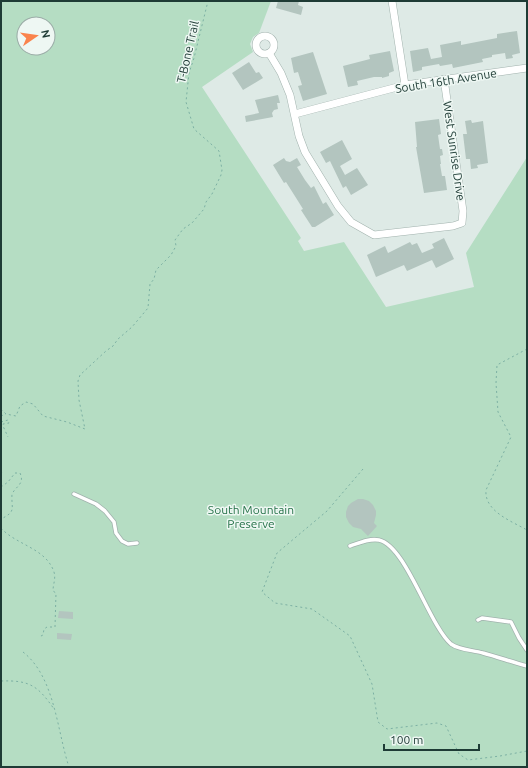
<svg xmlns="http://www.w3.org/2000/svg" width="528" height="768" font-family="Ubuntu,sans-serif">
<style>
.green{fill:#b5ddc3;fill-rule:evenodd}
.building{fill:#b3c5bf}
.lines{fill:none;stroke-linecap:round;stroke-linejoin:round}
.lane-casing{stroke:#a1b2ad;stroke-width:5}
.street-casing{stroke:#a1b2ad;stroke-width:8}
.path{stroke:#7cb0a3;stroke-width:1;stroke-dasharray:2 3;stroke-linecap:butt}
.lane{stroke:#fff;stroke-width:3.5}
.street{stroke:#fff;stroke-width:7}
.labels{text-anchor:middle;stroke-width:3;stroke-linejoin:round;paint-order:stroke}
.street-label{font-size:12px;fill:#1e3b35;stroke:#eef7f3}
.park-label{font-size:12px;fill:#27734a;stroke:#eef7f3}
</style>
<rect width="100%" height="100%" fill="#deeae6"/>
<path class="green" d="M1,1h270l-12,32 -6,4 -3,7 3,8 -51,35 99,151 -3,3 6,10 40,-9 42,65 88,-20 -8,-34 61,-96v610h-526zM24,24h24v24h-24z"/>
<g class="building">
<path d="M278,1h21l-1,4 5,2 -2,8 -25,-7z"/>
<path d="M517,31l3,22 -8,2 1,3 -7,1 -1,-6 -13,2v2l-10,2 1,3 -30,6 -1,-4 -12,2 -1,-2 -17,3v3l-9,2 -3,-21 18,-3 3,11 11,-2 -2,-12 21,-4v4l36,-7v-4z"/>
<path d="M390,51l4,20 -5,2v3l-7,2v-1h-8l-17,4 1,4 -10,2 -5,-21 27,-7 -1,-4z"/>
<path d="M313,52l14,42 -24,7 -5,-15 4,-1 -4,-13 -4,1 -3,-15z"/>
<path d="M249,62l7,11 3,-1 4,6 -20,12 -11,-17z"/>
<path d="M278,95l2,8h-3l1,6 -4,1 -2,3 1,4 -27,5 -1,-6 14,-3 -4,-13z"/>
<path d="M439,119l2,15 -3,1 2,14h2l1,6 -3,1 1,8h-1l2,12h3l2,14 -23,3 -8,-46h1l-2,-25z"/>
<path d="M471,120l1,3 11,-2 5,42 -11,2 1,3 -7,1 -1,-10h-4l-3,-25h4l-2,-13z"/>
<path d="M342,140l10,19 -12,7 5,9 12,-7 11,17 -17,10 -5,-9 -3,2 -13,-27 -4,2 -6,-11z"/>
<path d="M284,158l2,3 4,1 7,-4 4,7 -4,2 8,13 6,8 3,-2 9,18 3,-2 8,13 -19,12h-3l-11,-17 2,-1 -5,-8 -12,-19 -2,1 -11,-18z"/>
<path d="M444,238l10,21 -18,9 -4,-8 -25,11 -3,-6 -28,12 -9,-22 18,-9 3,7 22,-11 2,3 5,-2 5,10 12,-5 -2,-4z"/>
<path d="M358,499h5l6,2 4,4 3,6v4l-2,8 3,3 -9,10 -7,-7 -8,-2 -4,-4 -3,-6v-5l2,-6 3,-3z"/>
<path d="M59,611l14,1v7l-15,-1z"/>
<path d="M57,633l15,1 -1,6 -14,-1z"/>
</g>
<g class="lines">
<g class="lane-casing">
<g id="lane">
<path d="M74,494l22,10 9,7 9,11 2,11 6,8 6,3 9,-1"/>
<path d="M350,546c9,-3 19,-8 29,-6 27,6 50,85 72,104 8,6 22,6 32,9 15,4 29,9 44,13"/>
<path d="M478,620l4,-2 29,4 8,16 8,12"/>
</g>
</g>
<g class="street-casing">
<g id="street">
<path d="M392,1l13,84"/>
<circle cx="265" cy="45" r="9"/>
<path d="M269,53l12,20 9,22 9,41 6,16 33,54 13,16 23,13 79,-9 9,-3 1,-12 -19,-132"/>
<path d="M295,114l110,-29 122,-17"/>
</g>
</g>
<g class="path">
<path d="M527,349l-30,16 -1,18 2,29 13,25 -25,53c-2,21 25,31 41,40"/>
<path d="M1,409l5,5 10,2 4,-10 6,-4 7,2 10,12 24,6 18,7 -6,-29 -1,-19 2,-6 26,-24 7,-5 5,-7 14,-12 16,-19 2,-24 4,-5 2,-9 15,-15 5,-9 -1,-6 8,-11 9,-6 12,-14 2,-7 6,-8 9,-19 1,-5 -3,-19 -25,-22 -8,-27 3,-29 5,-15 14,-57"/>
<path d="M1,416l5,-2"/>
<path d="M1,422l7,-2 1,3 -6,1v2l5,11"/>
<path d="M1,468l1,4 -1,2"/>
<path d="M363,469l-36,42 -50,42 -15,39 13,11 37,6 38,27 22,48 6,38 9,7 50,-6 9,3 13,28 9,6 32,-4 27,-5"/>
<path d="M1,487l7,-5 7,-9h5c5,11 -4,13 -8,21 -1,15 5,17 -11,25"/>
<path d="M1,528c15,17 45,20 53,44 2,7 -1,12 -1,19l3,2 -1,34h-8l-3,2 -1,6 -2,1h-2"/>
<path d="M23,652c32,25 34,79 46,115"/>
<path d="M1,681c29,-1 37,5 53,28"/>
</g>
<use href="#lane" class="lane"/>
<use href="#street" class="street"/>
</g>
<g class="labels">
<g class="street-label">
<text transform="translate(188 52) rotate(-77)" y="4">T-Bone Trail</text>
<text transform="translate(446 81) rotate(-9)" y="4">South 16th Avenue</text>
<text transform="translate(454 151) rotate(82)" y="4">West Sunrise Drive</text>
</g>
<g class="park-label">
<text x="251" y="514">South Mountain<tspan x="251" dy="14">Preserve</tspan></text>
</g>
</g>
<rect width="528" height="768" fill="none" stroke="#1e3b35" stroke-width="4"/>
<g transform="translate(36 36) rotate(77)"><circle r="19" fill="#eef7f3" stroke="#9baca7"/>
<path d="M0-3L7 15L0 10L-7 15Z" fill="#fa834c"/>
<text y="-6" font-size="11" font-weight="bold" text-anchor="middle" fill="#1e3b35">N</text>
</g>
<path d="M384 744v6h95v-6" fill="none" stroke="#1e3b35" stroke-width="2"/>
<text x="390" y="744" font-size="12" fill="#1e3b35" stroke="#eef7f3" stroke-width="3" paint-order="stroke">100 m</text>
</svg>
